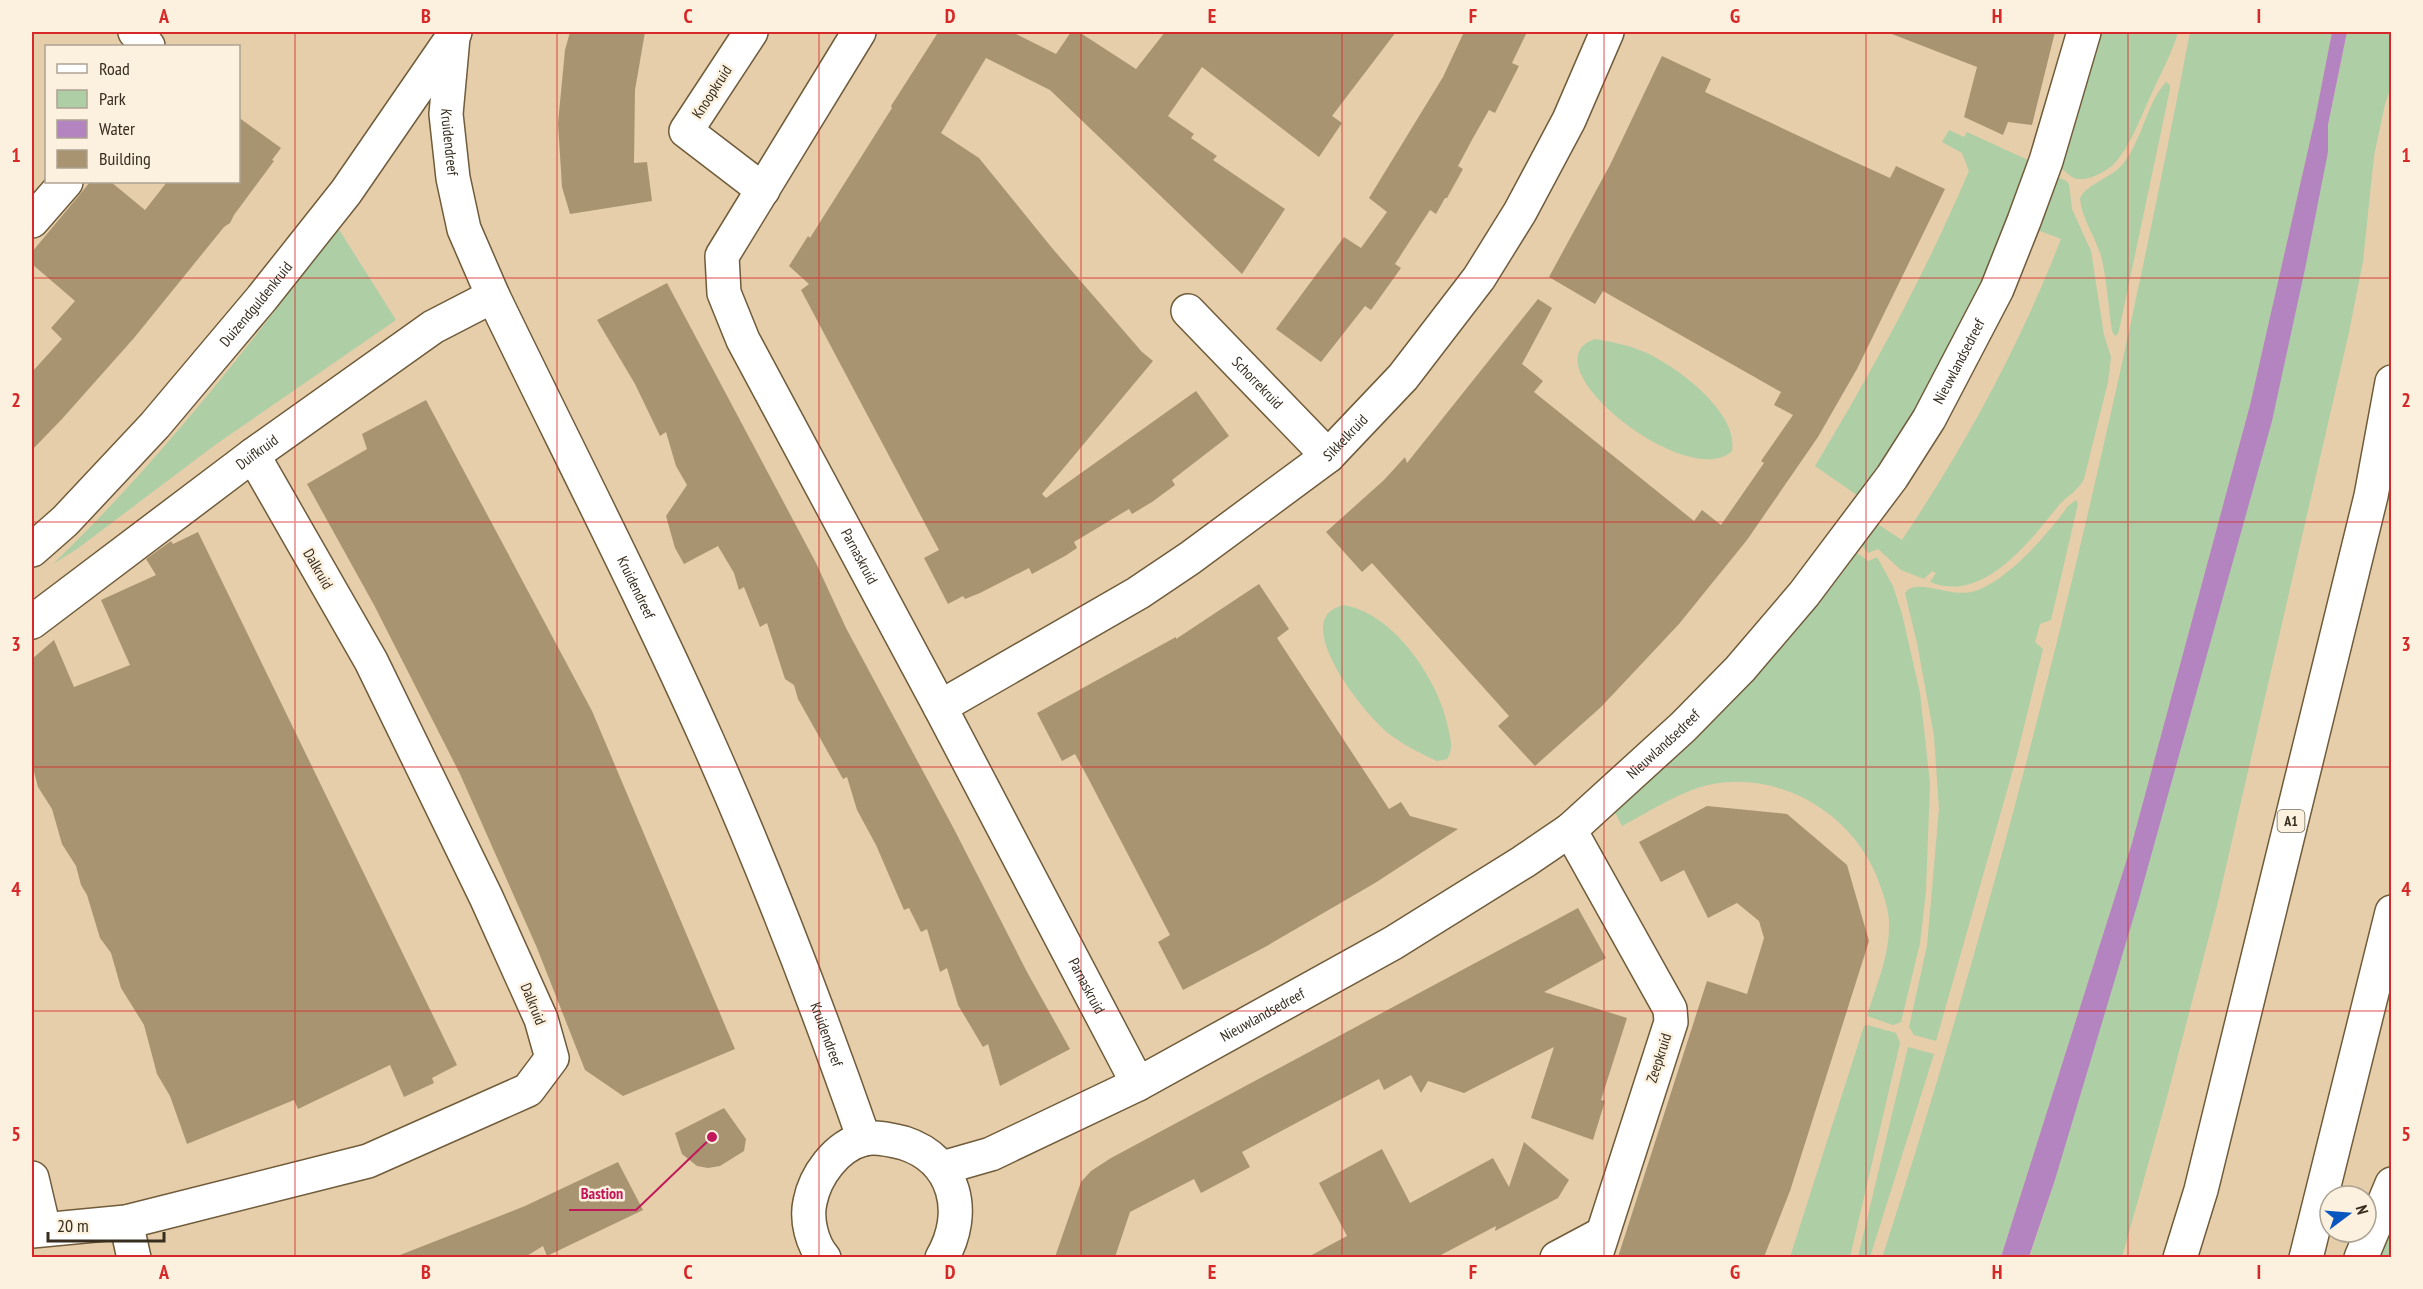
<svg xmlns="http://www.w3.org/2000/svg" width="2423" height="1289" font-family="'PT Sans Narrow',sans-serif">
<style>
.green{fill:#aecea6}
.water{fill:#b384bf}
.building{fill:#a99471}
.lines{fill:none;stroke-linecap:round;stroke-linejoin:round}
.minor-casing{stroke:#705b3a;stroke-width:36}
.highway-casing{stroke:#705b3a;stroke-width:36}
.minor{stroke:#fff;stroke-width:33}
.highway{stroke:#fff;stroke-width:33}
.grid{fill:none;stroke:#d62828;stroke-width:1.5;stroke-opacity:0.55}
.labels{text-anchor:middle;stroke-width:5;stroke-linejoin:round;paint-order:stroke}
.shield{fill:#fcf1de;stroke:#726859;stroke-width:1.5}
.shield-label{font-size:14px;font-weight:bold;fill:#372e20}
.street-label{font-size:15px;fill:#372e20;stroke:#fcf1de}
.leader{fill:none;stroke:#c2185b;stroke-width:2}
.callout-dot{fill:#c2185b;stroke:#fcf1de;stroke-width:2}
.callout-label{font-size:16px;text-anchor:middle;font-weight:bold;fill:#c2185b;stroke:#fcf1de;stroke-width:5;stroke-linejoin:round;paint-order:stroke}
.neatline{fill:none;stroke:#d62828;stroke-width:2}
.grid-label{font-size:20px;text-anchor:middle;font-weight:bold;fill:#d62828}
</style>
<rect width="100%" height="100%" fill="#e5cea9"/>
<g class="green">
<path d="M2094,32h84c-6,22 -18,42 -27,63 -11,23 -20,51 -38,70 -8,7 -23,15 -34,14 -7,0 -13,-7 -19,-12z"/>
<path d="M2190,32h142l-17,87 -65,286 -118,438 -131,414 -119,1c130,-402 229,-813 308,-1226z"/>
<path d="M2347,32h44v55l-6,17 -11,52 -11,105 -14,71 -132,574 -50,191 -45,160 -93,1 25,-75 274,-1031v-27z"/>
<path d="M2166,82l4,3v4l-49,232 -3,13 -3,2 -3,-5c-4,-25 -5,-52 -11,-75 -6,-20 -20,-39 -21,-58 7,-14 31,-20 43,-34 19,-23 24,-62 43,-82z"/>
<path d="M1949,130l15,7 3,-5 61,28c-17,48 -34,95 -55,141 -32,68 -71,134 -112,197l-46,-32c58,-96 110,-192 154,-295l-7,-18 -20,-11z"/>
<path d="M2056,177l9,3 4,4 3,25 19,42 13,84 7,22 -3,25 -24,97c-6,12 -17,17 -25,26 -29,36 -76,99 -129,77l6,-9 -4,-2 -8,8 -23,-9 -23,-21 -10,4 -9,-11 8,-12 9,-2 3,-3 23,15c64,-96 117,-193 159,-301l-26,-10z"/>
<path d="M338,228l58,92 -181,125 -138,104 -24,15c106,-102 197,-219 285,-336z"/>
<path d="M1595,339c19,3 37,7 54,15 30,15 89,58 83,97 -44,42 -208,-88 -137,-112z"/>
<path d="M2076,500l2,4 -27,116 -11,4 -5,18 8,7 -27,110 -80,282 -22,-6 -5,-8 18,-81 12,-137 -5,-73 -17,-93 -12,-50c10,-16 44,4 66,-1 34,-8 77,-58 97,-86z"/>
<path d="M1851,552h4l14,9 8,-4 16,29 9,28 18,79 10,90 -4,108 -6,52 -19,79 -8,3 -26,-9c9,-30 23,-61 22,-93 0,-11 -4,-24 -8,-35 -22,-70 -96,-117 -168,-104 -32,6 -62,27 -91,42l-8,-16c87,-81 168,-154 238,-250z"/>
<path d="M1343,605c52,8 98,78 106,127 2,10 4,18 -2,27l-10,2c-17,-8 -34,-16 -49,-28 -22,-18 -76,-85 -63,-115 4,-8 10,-10 18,-13z"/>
<path d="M1867,1025l29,8 4,10 -50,214h-60l74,-231z"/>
<path d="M1908,1047l26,7 -64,203h-12z"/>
<path d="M2391,1223v34l-15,1z"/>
</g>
<path class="water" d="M2332,32h15l-19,93v27l-23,117 -33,152 -133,478 -85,284 -25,74h-28l131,-414 118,-438 65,-286z"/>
<g class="building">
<path d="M570,32h75l-10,58 -1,73 13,-1 5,39 -82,13 -8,-27 -4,-64 7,-73z"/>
<path d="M931,32h81l44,22 15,-22h8l57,37 29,-37h231l-64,84 10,7 -23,34 -117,-90 -34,49 26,18 -3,4 26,18 -4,4 72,49 -43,65 -192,-184 -64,-32 -45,75 38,25 73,90 90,104 11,9 -111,133 4,4 150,-107 33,45 -57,44 3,5 -23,17 -20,12 -3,-5 -55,33 3,6 -12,8 -33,18 -3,-6 -49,25 -15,6 -2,-3 -15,8 -24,-46 15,-8 -138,-260 8,-6 -20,-18 19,-30 2,2 82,-130 -1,-2 46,-72z"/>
<path d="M1464,32h63l-15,31 7,3 -24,47 -6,-3 -16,28 -15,28 5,3 -16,29h-2l-9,16 -6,-4 -35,54 6,4 -30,42 -6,-4 -44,56 -45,-33 68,-92 17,11 26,-36 -18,-14 74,-121z"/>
<path d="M1893,32h162l-23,93 -24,-3 -5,13 -39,-18 13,-50 -85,-33z"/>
<path d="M1662,56l49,23 -6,13 139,65 46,21 6,-12 49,23 -88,180 -39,68 -71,103 -68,84 -46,49 -32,34 -66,59 -37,-40 11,-10 -103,-115 -34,-38 -10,9 -36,-40 58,-52 21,-23 2,6 131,-164 14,9 -30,56 21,17 -9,11 160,129 8,-11 19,15 43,-62 -3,-2 32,-46 -19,-10 7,-13 -178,-101 -8,13 -46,-27 61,-112z"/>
<path d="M238,117l43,31 -9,12 2,1 -40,54 -4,8 -6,4 -90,111 -72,81 -30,31v-78l30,-33 -11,-11 24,-27 -43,-37v-12l58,-70h21l34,28 22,-28h71z"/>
<path d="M667,283l149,280 30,65 108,201 73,143 43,77 -70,37 -12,-42 -5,3 -25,-42 -11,-37 -7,4 -13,-43 -6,3 -12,-24 -5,2 -28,-65 -19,-35 -10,-33 -4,2 -45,-80 -4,-14 -9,-6 -18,-56 -7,4 -16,-40 -5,3 -5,-17 -16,-27 -34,18 -9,-16 -9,-32 21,-31 -11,-19 -10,-34 -6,4 -25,-52 -38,-64z"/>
<path d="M426,400l166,311 143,338 -112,47 -38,-26 -48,-122 -77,-174 -86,-169 -67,-121 60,-35 -5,-15z"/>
<path d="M198,532l259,533 -25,13 2,5 -30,14 -14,-32 -92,44 -4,-9 -107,44 -17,-48 -13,-22 -13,-49 -23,-37 -10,-35 -11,-15 -13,-43 -6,-10 -5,-19 -14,-22 -10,-35 -14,-22 -6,-23v-105l22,-19 20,47 56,-22 -29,-65 55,-25 -10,-16 25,-18 2,3z"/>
<path d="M1259,584l30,45 -12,9 112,171 12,-7 9,14 48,13 -83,54 -110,64 -82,43 -25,-48 12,-7 -83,-159 -12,-22 -13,7 -25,-48 139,-76v2z"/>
<path d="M1707,806l80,8 60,51 22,76 -79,250 -26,66h-146l89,-276 40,13 17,-56 -5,-17 -22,-18 -29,15 -24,-48 -23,12 -22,-40z"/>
<path d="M1578,908l28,50 -62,34 83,26 -26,82 4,1 -12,39 -62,-22 23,-71 -90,46 -36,-12 -7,12 -10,-18 -27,15 -5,-11 -137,73 8,15 -15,8 -34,18 -7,-14 -64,33 -15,45h-60l26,-75 10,-11 20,-13z"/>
<path d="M724,1108l22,31 -2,12 -24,15 -12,2 -11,-2 -15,-12 -7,-21z"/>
<path d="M1524,1142l45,38 -11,18 -63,33 1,-5 -59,31h-129l39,-21 -28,-53 63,-34 28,54 83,-45 16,29z"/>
<path d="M618,1162l25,48 -96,46 -4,-10 -18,11h-125v-2l125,-49z"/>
</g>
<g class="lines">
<g class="minor-casing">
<g id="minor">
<path d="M135,32l13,14"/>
<path id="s1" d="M455,32l-2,5 -7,77 7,64 11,51 29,67c72,149 148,296 215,446 58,130 109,263 156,397"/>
<path d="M751,32l-65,99 77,59"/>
<path id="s2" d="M859,32l-137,224 2,37 19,47 197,367 198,377"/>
<path d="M32,221l34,-39"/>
<path id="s3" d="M1188,311l140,145"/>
<path id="s4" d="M32,550l33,-29 90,-96 107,-127 84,-106 106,-154"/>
<path id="s5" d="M32,622l221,-167 180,-128 60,-31"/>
<path id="s6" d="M940,707l198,-114 52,-35 138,-102 75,-79 76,-99 41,-66 49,-92 38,-88"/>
<path d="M1570,830l100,179 1,13 -76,236"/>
<path id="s7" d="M942,1168l49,-14 147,-70 255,-141 130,-81 47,-32 113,-103 57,-58 64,-75 88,-117 37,-58 68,-130 27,-68 22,-60 38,-129"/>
<path d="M32,1178l12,51"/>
<path d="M126,1222l8,36"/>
<path d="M32,1231l94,-9 242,-61 160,-71 24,-32 -11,-39 -55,-122 -115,-236 -118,-206"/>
<path d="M824,1258c-12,-14 -18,-38 -14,-56 5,-26 26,-56 54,-63 12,-3 28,1 40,4 52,17 64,70 38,115"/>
<path d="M1557,1258l45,-24"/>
</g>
</g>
<g class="highway-casing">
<g id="highway">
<path d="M2180,1258l21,-68 170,-694 21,-114"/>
<path d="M2306,1258l86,-346"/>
<path d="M2361,1258l31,-74"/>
</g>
</g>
<use href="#minor" class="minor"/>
<use href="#highway" class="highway"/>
</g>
<path class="grid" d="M295,32v1226M557,32v1226M819,32v1226M1081,32v1226M1342,32v1226M1604,32v1226M1866,32v1226M2128,32v1226M32,278h2360M32,522h2360M32,767h2360M32,1011h2360"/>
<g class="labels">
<rect class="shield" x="2277.5" y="810" width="27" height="22" rx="4.5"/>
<g class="shield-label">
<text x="2291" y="826">A1</text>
</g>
<g class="street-label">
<text transform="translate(712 92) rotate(-57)" y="5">Knoopkruid</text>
<text dy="5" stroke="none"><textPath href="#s1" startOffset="111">Kruidendreef</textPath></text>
<text dy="5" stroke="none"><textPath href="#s4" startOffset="333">Duizendguldenkruid</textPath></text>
<text dy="5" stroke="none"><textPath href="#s7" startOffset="1328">Nieuwlandsedreef</textPath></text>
<text dy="5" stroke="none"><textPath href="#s3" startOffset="100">Schorrekruid</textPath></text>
<text dy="5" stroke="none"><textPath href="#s6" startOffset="488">Sikkelkruid</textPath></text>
<text dy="5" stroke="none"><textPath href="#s5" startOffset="282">Duifkruid</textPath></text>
<text dy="5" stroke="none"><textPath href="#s2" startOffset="596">Parnaskruid</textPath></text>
<text transform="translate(318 569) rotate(60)" y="5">Dalkruid</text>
<text dy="5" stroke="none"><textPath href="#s1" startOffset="597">Kruidendreef</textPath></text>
<text dy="5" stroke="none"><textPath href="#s7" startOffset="842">Nieuwlandsedreef</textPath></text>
<text dy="5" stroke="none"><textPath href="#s2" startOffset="1082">Parnaskruid</textPath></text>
<text transform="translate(533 1004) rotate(68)" y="5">Dalkruid</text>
<text dy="5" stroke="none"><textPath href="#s7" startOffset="356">Nieuwlandsedreef</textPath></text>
<text dy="5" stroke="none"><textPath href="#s1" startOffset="1083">Kruidendreef</textPath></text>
<text transform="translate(1659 1058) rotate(-72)" y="5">Zeepkruid</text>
</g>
</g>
<path class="leader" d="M712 1137L636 1210H569"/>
<circle class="callout-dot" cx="712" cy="1137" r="6"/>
<g class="callout-label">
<text x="602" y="1199">Bastion</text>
</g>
<rect width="2423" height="1289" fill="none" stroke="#fcf1de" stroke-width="66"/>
<rect x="45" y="45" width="195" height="138" fill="#fcf1de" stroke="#ada392" stroke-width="1.5"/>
<rect x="57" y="64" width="30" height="9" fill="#ffffff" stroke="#ada392" stroke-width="1.5"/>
<text x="99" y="75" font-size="18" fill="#372e20">Road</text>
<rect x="57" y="90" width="30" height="18" fill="#aecea6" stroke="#ada392" stroke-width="1.5"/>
<text x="99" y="105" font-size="18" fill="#372e20">Park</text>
<rect x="57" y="120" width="30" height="18" fill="#b384bf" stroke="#ada392" stroke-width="1.5"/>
<text x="99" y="135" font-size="18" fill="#372e20">Water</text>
<rect x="57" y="150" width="30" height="18" fill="#a99471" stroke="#ada392" stroke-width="1.5"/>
<text x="99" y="165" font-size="18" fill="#372e20">Building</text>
<g transform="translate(2348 1214) rotate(74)"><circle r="28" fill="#fcf1de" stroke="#ada392" stroke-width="1.5"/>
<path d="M0-4.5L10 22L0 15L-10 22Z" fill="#0956c0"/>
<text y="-9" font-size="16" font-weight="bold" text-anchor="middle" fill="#372e20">N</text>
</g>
<path d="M48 1232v9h116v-9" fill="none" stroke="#372e20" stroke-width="3"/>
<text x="57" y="1232" font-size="18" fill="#372e20" stroke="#fcf1de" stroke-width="4.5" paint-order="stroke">20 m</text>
<rect x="33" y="33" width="2357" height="1223" class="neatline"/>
<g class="grid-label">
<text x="164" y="23">A</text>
<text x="426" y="23">B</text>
<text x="688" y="23">C</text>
<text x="950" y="23">D</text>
<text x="1212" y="23">E</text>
<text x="1473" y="23">F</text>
<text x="1735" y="23">G</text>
<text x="1997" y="23">H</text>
<text x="2259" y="23">I</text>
<text x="16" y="162">1</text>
<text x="2406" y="162">1</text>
<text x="16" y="407">2</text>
<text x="2406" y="407">2</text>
<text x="16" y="651">3</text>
<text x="2406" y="651">3</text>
<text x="16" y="896">4</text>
<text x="2406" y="896">4</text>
<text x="16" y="1141">5</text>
<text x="2406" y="1141">5</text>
<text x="164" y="1279">A</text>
<text x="426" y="1279">B</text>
<text x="688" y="1279">C</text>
<text x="950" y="1279">D</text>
<text x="1212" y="1279">E</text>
<text x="1473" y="1279">F</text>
<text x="1735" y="1279">G</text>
<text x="1997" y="1279">H</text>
<text x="2259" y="1279">I</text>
</g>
</svg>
